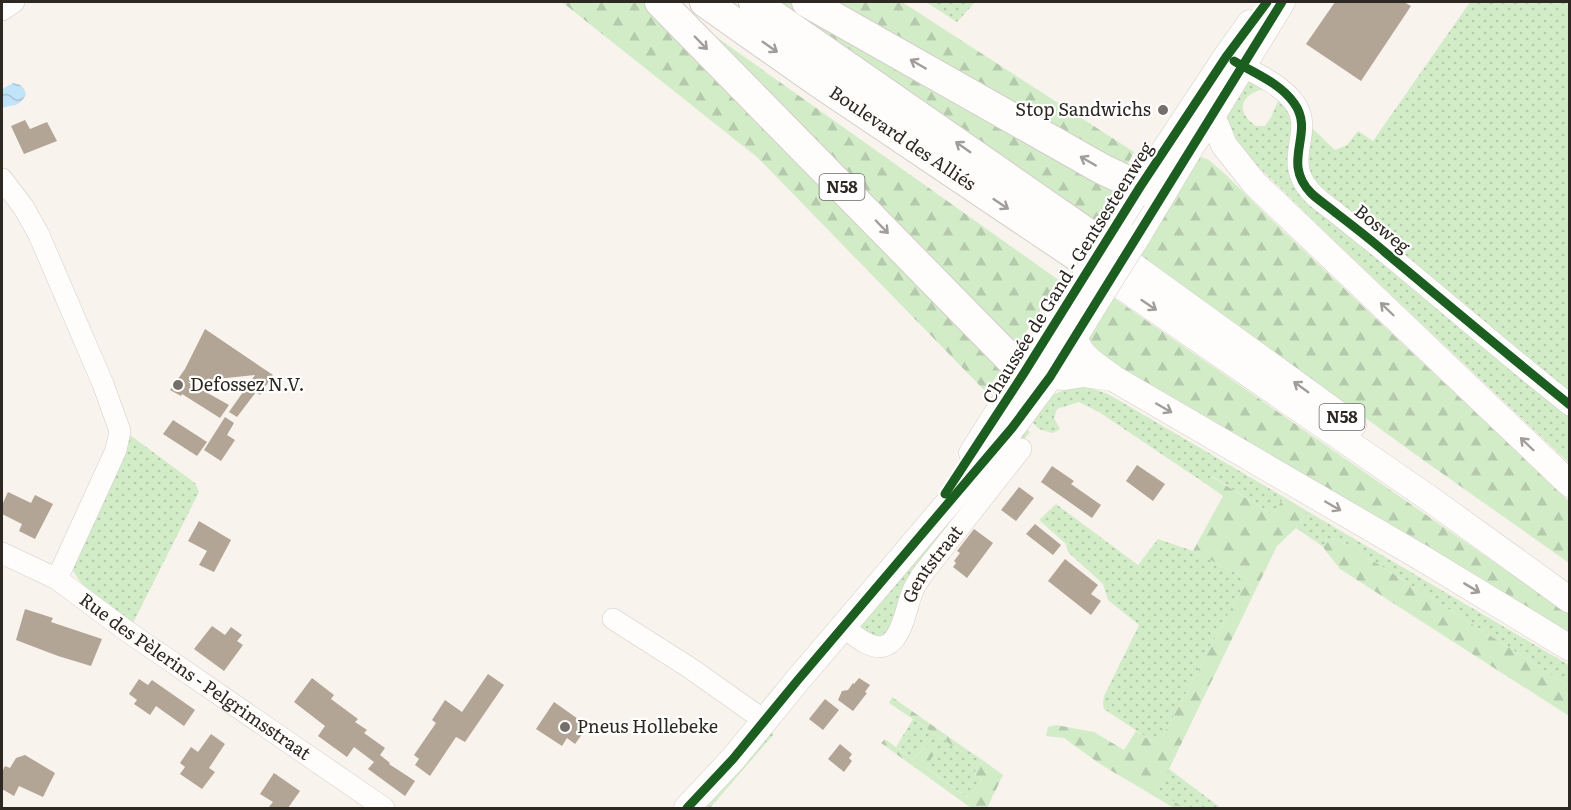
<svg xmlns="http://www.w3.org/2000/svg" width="1571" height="810" font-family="Literata,serif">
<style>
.grass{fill:url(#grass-dots)}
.forest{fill:url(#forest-firs)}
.water{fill:url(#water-waves)}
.building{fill:#b3a595}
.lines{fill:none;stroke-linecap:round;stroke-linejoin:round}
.minor-casing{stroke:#d3cdc8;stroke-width:22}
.major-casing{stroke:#d3cdc8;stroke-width:27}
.highway-casing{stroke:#d3cdc8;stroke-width:32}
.minor{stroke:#fefdfc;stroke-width:21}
.major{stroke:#fefdfc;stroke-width:26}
.highway{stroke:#fefdfc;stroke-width:30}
.major-bridge-casing{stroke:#d3cdc8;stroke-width:27;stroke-linecap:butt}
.major-bridge{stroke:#fefdfc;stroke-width:26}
.cycleway-casing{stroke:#fff;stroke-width:13}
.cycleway{stroke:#1b5e20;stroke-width:9}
.oneway{stroke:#a09d9a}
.poi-dot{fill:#756f6a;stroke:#fff;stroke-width:2}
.labels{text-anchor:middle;stroke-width:4.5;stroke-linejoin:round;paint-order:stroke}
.shield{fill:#fff;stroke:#6d6865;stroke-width:1.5}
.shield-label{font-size:16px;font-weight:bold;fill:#2e2823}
.poi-label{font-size:18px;fill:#2e2823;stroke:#fff;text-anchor:start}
.street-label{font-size:18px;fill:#2e2823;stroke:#fff}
</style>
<defs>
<pattern id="grass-dots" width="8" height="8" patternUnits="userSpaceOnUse" patternTransform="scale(1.5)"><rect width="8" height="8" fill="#d2ecc8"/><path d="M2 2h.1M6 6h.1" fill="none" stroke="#b5caac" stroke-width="1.8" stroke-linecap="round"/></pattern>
<pattern id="forest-firs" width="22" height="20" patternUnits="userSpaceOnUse" patternTransform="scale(1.5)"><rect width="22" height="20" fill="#d2ecc8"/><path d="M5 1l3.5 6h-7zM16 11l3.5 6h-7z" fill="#b5caac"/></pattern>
<pattern id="water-waves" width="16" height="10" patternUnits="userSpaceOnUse" patternTransform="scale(1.5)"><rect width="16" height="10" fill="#c2e4f8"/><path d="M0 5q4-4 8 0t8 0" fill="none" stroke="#a7c4d4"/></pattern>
</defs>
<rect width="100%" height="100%" fill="#f9f3ed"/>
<g class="grass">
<path d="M926,2h49l-18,20z"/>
<path d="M1470,2h99v394l-233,-191 -28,-31 1,-49 26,25 12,-5 11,-14 15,10z"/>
<path d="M1253,80l12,8c-5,3 -10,3 -14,6 -15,11 -7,24 5,32h9l5,-7 10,-22 12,12 2,68 275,236v50l-221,-209 -109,-106 -12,-24 -1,-11 20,-32z"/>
<path d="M1082,385l26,9 176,103 -11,18 -61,-39 -6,8 -107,-72 -20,-10 -22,7 -3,9 6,11 -7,4c-12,-3 -16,-3 -22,-14l19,-23 21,-9z"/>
<path d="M1023,427l7,5 -96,121 -38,77 -15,13 -23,-16z"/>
<path d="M130,435l65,48 4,9 -68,135c-19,-17 -49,-36 -59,-59l25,-62z"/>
<path d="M1056,504l82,61 20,-26 35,12 54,28 -89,166 -54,-36 -1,-5 1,-8 35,-71 -31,-25 -5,-16 -35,-32 -2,-8 -27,-24z"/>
<path d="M1307,511l262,154v21l-224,-143 -12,-4 -11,7 -26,-18z"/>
<path d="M913,719l49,33 4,-3 15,10 -7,15 8,6 -14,18 -44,-32 1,-20 -12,14 -17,-13z"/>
<path d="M770,732l4,2 -64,74h-8z"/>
<path d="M1169,769l52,39h-36l-31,-18z"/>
</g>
<g class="forest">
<path d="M562,2h105l393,279 -74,111 -228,-234z"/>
<path d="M760,2h142l232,150 -34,65 -13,15z"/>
<path d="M1201,157l8,3 17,15 53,52 290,274v62l-150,-106 -281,-204 54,-89z"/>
<path d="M1111,296l458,318v19l-298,-173 -185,-113v-14z"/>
<path d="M1211,476l62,39 11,-18 23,14 -11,17 -19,18 -108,223 -14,21 30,18h-11l-74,-44 -36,-26 -18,-2 2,-9 8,-2 38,7 30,18 12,-19 22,14 89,-166 -54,-28 30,-55 -17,-12z"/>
<path d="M1333,539l12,4 224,143v30l-229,-147 -18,-23z"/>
<path d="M892,697l74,52 -4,3 -73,-49z"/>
<path d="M885,739l28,21 12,-14 6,1 5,5 -11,15 43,31 14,-18 -8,-6 7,-15 22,16 -16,33h-16l-90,-65z"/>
</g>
<path class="water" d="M13,83c8,1 11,4 13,11 -7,14 -12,10 -24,14v-19z"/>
<g class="building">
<path d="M1335,2h69l7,4 -50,75 -55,-37z"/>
<path d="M25,120l5,9 17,-7 10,19 -33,13 -13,-28z"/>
<path d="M205,329l68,46 -13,20 -4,-3 -19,25 -8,-5 26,-37 -67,7 41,23 -9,13 -38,-24 -1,2 -11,-6 15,-21z"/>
<path d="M225,417l9,6 -7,12 8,5 -14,21 -17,-11z"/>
<path d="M173,420l34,22 -10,14 -34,-22z"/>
<path d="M1137,465l28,19 -12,17 -27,-20z"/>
<path d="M1052,466l22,15 -3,3 30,21 -9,13 -51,-36z"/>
<path d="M1019,487l15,11 -18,23 -15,-11z"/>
<path d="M8,492l23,11 4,-8 18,9 -18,35 -16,-8 3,-7 -20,-10v-9z"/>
<path d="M199,521l32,19 -17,32 -15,-7 8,-14 -19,-10z"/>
<path d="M1035,524l26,21 -8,10 -27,-21z"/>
<path d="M974,529l19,14 -26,35 -14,-11 3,-4 -2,-2 6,-8 -3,-2z"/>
<path d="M1065,559l33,26 -7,9 10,7 -10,14 -43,-34z"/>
<path d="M25,609l28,9 -2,4 51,17 -11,27 -33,-10 -42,-16z"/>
<path d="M212,626l13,9 6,-8 11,8 -5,6 6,4 -19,26 -30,-22z"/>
<path d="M488,674l16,11 -39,57 -9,-5 -26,39 -15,-11 4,-6 -5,-4 22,-32 -4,-3 13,-20 17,12z"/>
<path d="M312,678l22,17 -3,4 27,20 -3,3 12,8 -3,3 21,15 -5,7 10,8 -1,1 26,17 -10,15 -37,-27 6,-7 -20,-15 -7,10 -29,-21 7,-10 -31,-24z"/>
<path d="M859,678l11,7 -5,7 2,1 -14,18 -15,-11 4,-9 6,-1 5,-7 1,1z"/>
<path d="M139,679l9,6 4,-5 43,30 -11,16 -28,-20 -6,9 -16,-11 3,-4 -8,-6z"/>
<path d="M825,699l14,11 -16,20 -14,-11z"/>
<path d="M554,702l34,24 -13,18 -8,-6 -5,8 -26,-17z"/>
<path d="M211,734l14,10 -16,24 6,4 -13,17 -22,-15 5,-7 -5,-4 11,-16 7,5z"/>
<path d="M840,744l12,10 -3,4 3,3 -8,11 -16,-13z"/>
<path d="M25,755l30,18 -12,24 -24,-11 -5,10 -12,-7v-17l3,-6 5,2 6,-10z"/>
<path d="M274,773l26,18 -12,17h-20l5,-6 -13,-8z"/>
</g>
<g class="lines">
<g class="minor-casing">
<g id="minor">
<path d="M2,10l12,-8"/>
<path d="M1229,59c23,13 52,24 67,46 18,29 -14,54 14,86 7,8 16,14 24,20 17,14 34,27 50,40 62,51 123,104 186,154"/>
<path d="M2,179l22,29 15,27 64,149 17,47 -4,19 -59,129"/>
<path id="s1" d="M2,553l55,26 67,50 260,179"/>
<path d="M613,619l77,49 75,53"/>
<path id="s2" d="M843,627c7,5 15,12 23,16 34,17 38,-30 46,-50 2,-6 6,-11 9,-17l100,-127"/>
</g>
</g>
<g class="major-casing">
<g id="major">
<path d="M1209,121l7,4 8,20 31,39 315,300"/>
<path d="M1133,198l93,-141 24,-34"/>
<path d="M1137,237l55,-92 17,-24 73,-119"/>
<path d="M1114,252l239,173"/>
<path d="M1101,272l329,227 140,101"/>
<path d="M1086,275c-8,25 -22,52 -5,76 8,11 22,19 32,27l309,180 148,90"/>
<path d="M1036,375l29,2 19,-3 29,4"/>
<path d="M972,453l101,-159"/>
<path d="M687,808l46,-49 64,-78 215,-253 38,-51 51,-83"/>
</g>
</g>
<g class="highway-casing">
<g id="highway">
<path d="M660,2l364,371"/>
<path id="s3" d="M705,2l115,81 281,189"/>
<path d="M754,2l360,250"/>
<path d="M807,2l295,167 38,18"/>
</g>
</g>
<use href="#minor" class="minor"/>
<use href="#major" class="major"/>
<use href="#highway" class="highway"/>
<g class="major-bridge-casing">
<g id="major-bridge">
<path d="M1086,275l47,-77"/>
<path d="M1101,294l36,-57"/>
</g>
</g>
<use href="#major-bridge" class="major-bridge"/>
<g class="cycleway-casing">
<g id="cycleway">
<path d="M1234,61c20,12 46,22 60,42 22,30 -14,58 17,90 7,7 17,13 25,20 17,13 34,26 50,40 61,51 122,102 184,152"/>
<path d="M945,494l79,-121 116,-186 86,-130 41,-55"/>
<path d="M687,808l46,-49 64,-78 215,-253 38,-51 232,-375"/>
</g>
</g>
<use href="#cycleway" class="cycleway"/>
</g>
<defs><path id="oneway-shaft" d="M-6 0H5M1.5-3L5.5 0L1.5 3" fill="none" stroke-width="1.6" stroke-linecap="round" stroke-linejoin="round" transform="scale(1.5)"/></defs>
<g class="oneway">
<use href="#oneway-shaft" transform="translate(701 43) rotate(46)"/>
<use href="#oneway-shaft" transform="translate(770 47) rotate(35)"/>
<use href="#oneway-shaft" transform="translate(918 64) rotate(-150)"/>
<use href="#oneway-shaft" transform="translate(963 147) rotate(-145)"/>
<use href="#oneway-shaft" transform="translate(1088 161) rotate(-150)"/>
<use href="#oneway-shaft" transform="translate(1001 204) rotate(34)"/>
<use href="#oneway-shaft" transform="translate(882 227) rotate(46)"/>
<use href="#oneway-shaft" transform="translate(1149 305) rotate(34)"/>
<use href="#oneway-shaft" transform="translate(1387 309) rotate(-136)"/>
<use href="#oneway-shaft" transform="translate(1301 387) rotate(-144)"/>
<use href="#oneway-shaft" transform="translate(1164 408) rotate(30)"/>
<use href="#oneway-shaft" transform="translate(1527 444) rotate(-136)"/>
<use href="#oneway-shaft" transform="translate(1333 506) rotate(30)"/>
<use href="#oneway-shaft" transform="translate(1472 588) rotate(31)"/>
</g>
<g class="poi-dot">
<circle cx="1163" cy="110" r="6"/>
<circle cx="178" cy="385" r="6"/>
<circle cx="565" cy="727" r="6"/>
</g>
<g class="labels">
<g class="shield">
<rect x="819.5" y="174" width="45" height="26" rx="4.5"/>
<rect x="1319.5" y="404" width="45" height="26" rx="4.5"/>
</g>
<g class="shield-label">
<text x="842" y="193">N58</text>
<text x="1342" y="423">N58</text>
</g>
<g class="poi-label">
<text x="1151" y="116" text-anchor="end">Stop Sandwichs</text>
<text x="190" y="391">Defossez N.V.</text>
<text x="577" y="733">Pneus Hollebeke</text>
</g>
<g class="street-label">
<text dy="6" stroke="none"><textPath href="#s3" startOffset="240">Boulevard des Alliés</textPath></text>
<text transform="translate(1382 229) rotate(39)" y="6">Bosweg</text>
<text transform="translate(1068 273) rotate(-58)" y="6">Chaussée de Gand - Gentsesteenweg</text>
<text dy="6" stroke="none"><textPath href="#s2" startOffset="144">Gentstraat</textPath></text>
<text dy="6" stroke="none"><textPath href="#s1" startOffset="230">Rue des Pèlerins - Pelgrimsstraat</textPath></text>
</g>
</g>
<rect width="1571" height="810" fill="none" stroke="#2e2823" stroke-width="6"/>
</svg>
